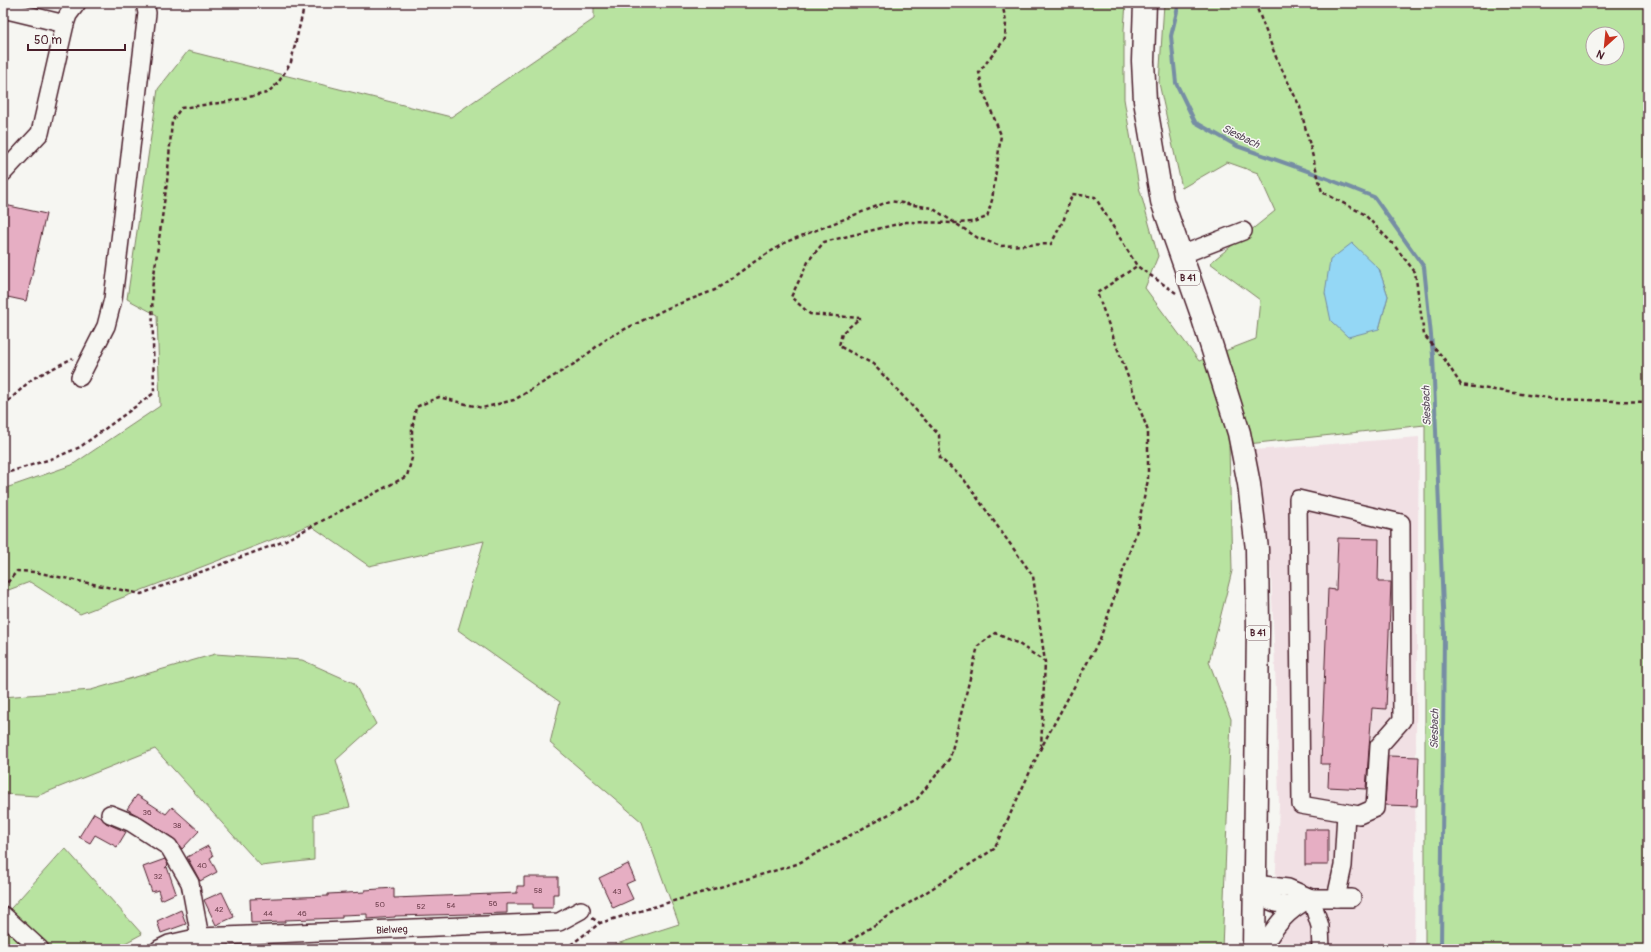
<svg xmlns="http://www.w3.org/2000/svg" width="1651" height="952" font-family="Pangolin,sans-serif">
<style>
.built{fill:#f1e0e4}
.green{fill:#b8e3a0;stroke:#818166;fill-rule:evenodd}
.water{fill:#94d7f5;stroke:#768da4}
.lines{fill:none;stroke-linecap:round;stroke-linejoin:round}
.stream{stroke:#768da4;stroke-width:4}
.building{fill:#e6aec3;stroke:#4a1f2b}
.minor-casing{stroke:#4a1f2b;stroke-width:20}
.major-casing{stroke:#4a1f2b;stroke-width:25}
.path{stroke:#4a1f2b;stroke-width:2.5;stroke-dasharray:4 3;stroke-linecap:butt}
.minor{stroke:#f6f6f2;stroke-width:17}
.major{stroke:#f6f6f2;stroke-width:22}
.labels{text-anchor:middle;stroke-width:3;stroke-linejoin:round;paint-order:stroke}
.number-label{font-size:8px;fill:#714351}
.shield{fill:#f6f6f2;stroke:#7e6067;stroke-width:1}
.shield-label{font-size:9px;font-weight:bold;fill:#4a1f2b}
.street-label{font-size:10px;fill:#4a1f2b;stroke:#f6f6f2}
.water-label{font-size:11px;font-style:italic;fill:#5c4d5e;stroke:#f6f6f2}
</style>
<rect width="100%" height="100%" fill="#f6f6f2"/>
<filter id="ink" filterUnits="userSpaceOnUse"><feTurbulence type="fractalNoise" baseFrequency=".025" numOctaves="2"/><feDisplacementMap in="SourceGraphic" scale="8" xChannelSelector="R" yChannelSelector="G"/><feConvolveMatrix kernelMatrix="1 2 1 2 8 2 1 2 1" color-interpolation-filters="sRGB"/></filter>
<g filter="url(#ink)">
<path class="built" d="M1419,437l-5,512h-144l6,-81 3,-62 -2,-92 -6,-139 -17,-125z"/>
<g class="green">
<path d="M594,3h532l-2,26v70l15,88 19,69 -13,32 54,73 57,-22 4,-39 -50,-37 65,-52 -17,-38 -31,-11 -45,26 -23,-105 5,-80h484v946h-223v-524l-196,21 3,125 -23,91 22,57 -9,230h-621l78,-25 -37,-102 -92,-79 10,-41 -102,-72 26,-89 -115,25 -59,-41 -230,89 -50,-32 -27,10v-103l69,-24 88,-59 -3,-91 -30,-16 31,-210 30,-38 263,66 143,-98zM1593,34h24v24h-24zM1379,269l9,27 -9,33z"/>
<path d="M215,654l87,6 52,23 22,41 -40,36 14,47 -36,8v45l-53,6 -106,-117 -118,47 -34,-2v-97l88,-7z"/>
<path d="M65,848l77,86 -28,15h-111v-32z"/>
</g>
<path class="water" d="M1352,243l27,26 9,27 -9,33 -31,8 -17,-16 -6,-28 5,-33z"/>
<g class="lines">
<path class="stream" d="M1179,3l-8,33 5,47 19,39 42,24 76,27 61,24 50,70 9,88 11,278 -3,316"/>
</g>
<g class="building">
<path d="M5,205l41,9 -20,87 -23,-5v-84z"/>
<path d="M1338,538l41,1 -1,43h13l-5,127 -14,-1 -6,81 -38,-2 1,-23h-8l7,-175 8,1z"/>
<path d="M1388,756l31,1 -2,49 -32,-1z"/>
<path d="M137,795l29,19 6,-7 27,24 -17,18 -8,-10 -47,-30z"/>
<path d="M94,813l7,4 5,6 20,9 -9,15 -22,-12 -5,8 -11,-6z"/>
<rect x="1305" y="829" width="23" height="36"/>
<path d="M208,846l5,10 -3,2 7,14 -17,9 -13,-24z"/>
<path d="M165,859l3,6 -3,3 2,-1 9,26 -15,7 -3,-10 -6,2 -9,-25z"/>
<path d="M628,864l7,16 -9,4 7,15 -20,9 -14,-30z"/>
<path d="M524,877h34v17h-5v14h-20v-4h-26v9l-112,3v1l-28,2v-5l-25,1v3l-57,2v2l-34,1 -1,-24 78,-3v-2l37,-2v-2l29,-2v10l123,-5v-7h7z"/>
<path d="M222,892l12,25 -18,8 -12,-25z"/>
<path d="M181,910l5,14 -25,9 -4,-12z"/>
</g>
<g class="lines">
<g class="minor-casing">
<g id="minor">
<path d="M3,9l62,15 -25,109 -37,40"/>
<path d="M65,24l3,-9 9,-12"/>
<path d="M1181,255l62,-24"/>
<path d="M80,377l26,-51 7,-27 34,-286 -2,-10"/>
<path d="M1298,499l103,24 1,197 -23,26 -4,62 -16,7 -58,-10z"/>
<path d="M110,814l22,9 37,24 21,36 10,54"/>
<path d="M1255,884l33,4 23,10h41"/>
<path d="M1255,884c12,20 20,20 41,22"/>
<path d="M1311,898l9,28 1,23"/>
<path d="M1336,898l7,-32 3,-53"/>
<path d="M3,915l37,34"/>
<path id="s1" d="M159,949l10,-5 31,-7 359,-15 22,-12"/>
<path d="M1261,949c16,-25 24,-37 50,-51"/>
</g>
</g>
<g class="major-casing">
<path id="major" d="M1145,3l-2,58 2,40 17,100 38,108 39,124 10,51 8,65 1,77 -4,323"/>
</g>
<g class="path">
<path d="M1002,3l4,19 -1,17 -26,33 4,19 18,44 -9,65 -5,17 -14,5 -17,1 -50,-1 -82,20 -15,18 -18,37 19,17 50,4 -18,15 -3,13 34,18 66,71 1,23 23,20 70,98 12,86 -4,86"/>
<path d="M1255,3l21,54 24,50 22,85 42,22 29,30 22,28 9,63 21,25 16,25 94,14 93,3"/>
<path d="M3,406l29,-27 41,-21"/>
<path d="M3,474l54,-17 23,-10 74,-54 -2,-104 15,-107 5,-61 9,-13 45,-6 41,-9 11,-10 13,-21 14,-59"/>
<path d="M3,588l14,-17 18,1 106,22 141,-52 125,-66 5,-18v-28l4,-23 23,-10 43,11 32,-8 65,-39 28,-23 61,-30 47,-18 39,-28 32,-20 104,-41 42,7 46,30 23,8 50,-2 13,-25 8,-25 23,3 42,69"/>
<path d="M592,918l8,5"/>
<path d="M565,949l35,-26 197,-59 120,-65 33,-41 28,-112 17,-13 24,11 26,18"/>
<path d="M830,949l18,-7 146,-93 47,-101 59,-109 37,-109 11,-50v-49l-51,-138 40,-27 39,27"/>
</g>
<use href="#minor" class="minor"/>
<use href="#major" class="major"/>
</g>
</g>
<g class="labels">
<g class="number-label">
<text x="147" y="815">36</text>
<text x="177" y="828">38</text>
<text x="202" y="868">40</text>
<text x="158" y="879">32</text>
<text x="538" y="893">58</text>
<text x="617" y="894">43</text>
<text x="493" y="906">56</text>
<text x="380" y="907">50</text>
<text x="451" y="908">54</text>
<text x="421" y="909">52</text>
<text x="219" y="912">42</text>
<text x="268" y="916">44</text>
<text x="302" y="916">46</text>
</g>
<g class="shield">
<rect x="1176" y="271" width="24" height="14" rx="3"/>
<rect x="1246" y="626" width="24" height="14" rx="3"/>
</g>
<g class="shield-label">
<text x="1188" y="281">B 41</text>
<text x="1258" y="636">B 41</text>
</g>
<g class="street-label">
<text dy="4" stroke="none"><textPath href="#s1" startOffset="235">Bielweg</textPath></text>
</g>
<g class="water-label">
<text transform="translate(1241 136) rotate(26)" y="4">Siesbach</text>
<text transform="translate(1426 406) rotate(-92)" y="4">Siesbach</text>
<text transform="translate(1434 729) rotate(-89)" y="4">Siesbach</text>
</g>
</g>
<rect width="1651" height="952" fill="none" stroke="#f6f6f2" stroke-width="16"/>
<rect x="8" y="8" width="1635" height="936" fill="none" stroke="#4a1f2b" stroke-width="1.5" filter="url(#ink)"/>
<g transform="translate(1605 46) rotate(207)"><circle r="19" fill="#f6f6f2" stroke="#b1a0a2"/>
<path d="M0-3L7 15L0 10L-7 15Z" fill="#c8321e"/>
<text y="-6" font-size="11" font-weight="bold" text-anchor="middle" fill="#4a1f2b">N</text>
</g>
<path d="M28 44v6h97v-6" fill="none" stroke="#4a1f2b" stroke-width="2"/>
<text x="34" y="44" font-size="12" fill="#4a1f2b" stroke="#f6f6f2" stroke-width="3" paint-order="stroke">50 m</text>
</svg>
